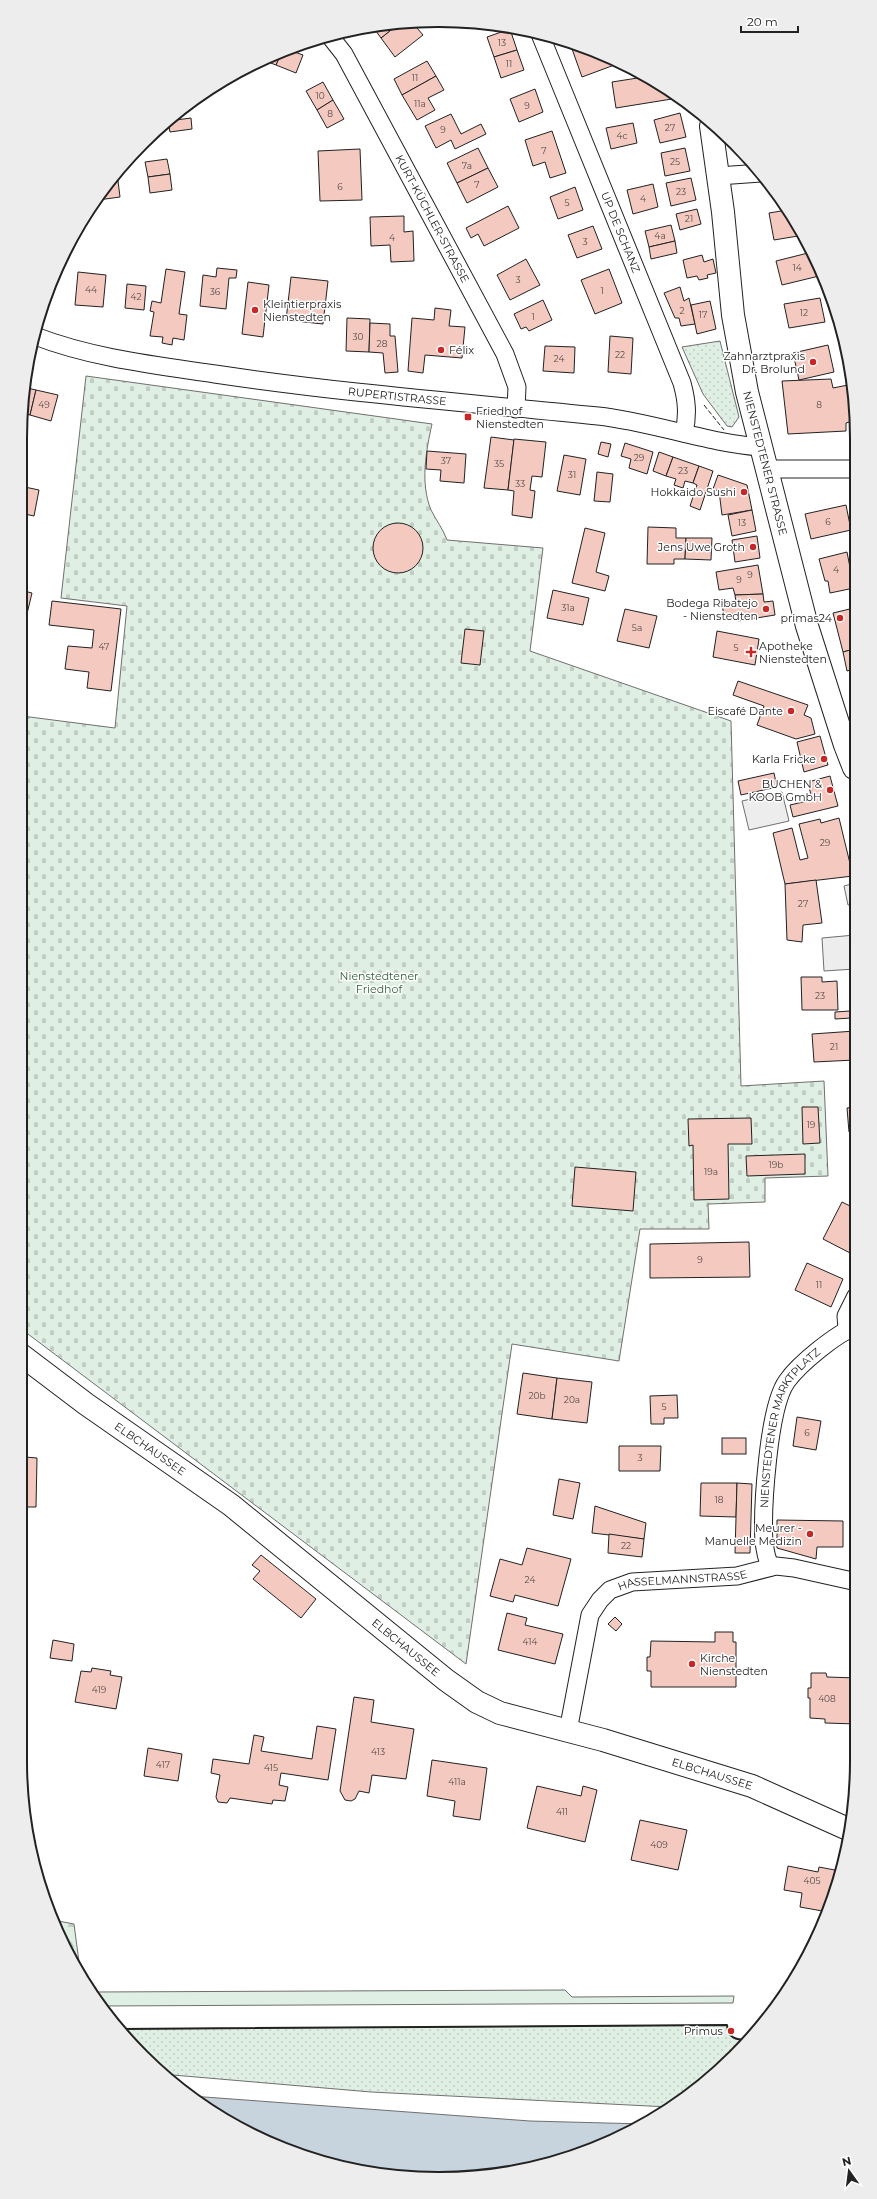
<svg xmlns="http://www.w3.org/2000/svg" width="877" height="2199" font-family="Montserrat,sans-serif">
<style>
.green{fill:#e0efe3;stroke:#6f6f6f}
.forest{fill:url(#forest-firs);stroke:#6f6f6f}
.cemetery{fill:url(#cemetery-stones);stroke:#6f6f6f}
.park{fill:url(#park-dots);stroke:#6f6f6f}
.parking{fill:#ededed;stroke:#6f6f6f}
.water{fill:#c7d3dd;stroke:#6f6f6f}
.building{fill:#f3c9c0;stroke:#222}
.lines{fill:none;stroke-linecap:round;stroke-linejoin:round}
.street-casing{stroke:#222;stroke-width:19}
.secondary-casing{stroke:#222;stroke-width:24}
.street{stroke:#fff;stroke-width:17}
.secondary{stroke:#fff;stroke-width:22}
.fence{stroke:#222;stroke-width:1;stroke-dasharray:5 2;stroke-linecap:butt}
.wall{stroke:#222;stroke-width:2}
.poi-dot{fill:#c62828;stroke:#fff;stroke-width:1.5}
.labels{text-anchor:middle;stroke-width:3;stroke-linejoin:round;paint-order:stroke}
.number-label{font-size:9px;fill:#564c4a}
.street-label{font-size:11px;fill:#222;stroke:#fff}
.poi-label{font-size:11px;fill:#222;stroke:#fff;text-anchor:end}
.park-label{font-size:11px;fill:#2f5e38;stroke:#fff}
.rim{fill:none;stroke:#222;stroke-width:2}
</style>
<defs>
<pattern id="forest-firs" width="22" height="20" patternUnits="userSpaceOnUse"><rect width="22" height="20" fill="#e0efe3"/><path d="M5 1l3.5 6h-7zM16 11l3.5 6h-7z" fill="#c0cdc2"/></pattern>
<pattern id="cemetery-stones" width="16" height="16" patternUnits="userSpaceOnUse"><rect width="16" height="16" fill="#e0efe3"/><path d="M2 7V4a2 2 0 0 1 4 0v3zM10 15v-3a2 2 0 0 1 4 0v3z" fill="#c0cdc2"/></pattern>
<pattern id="park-dots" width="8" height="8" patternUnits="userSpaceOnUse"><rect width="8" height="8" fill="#e0efe3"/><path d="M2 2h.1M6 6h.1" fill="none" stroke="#c0cdc2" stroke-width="1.8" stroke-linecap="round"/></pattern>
</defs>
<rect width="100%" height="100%" fill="#fff"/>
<path class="green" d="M565,1990l7,7 162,-1 -1,7 -631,3 -10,-14z"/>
<path class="forest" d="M53,1920l21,4 7,53z"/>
<path class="cemetery" d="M86,376l346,48c-6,27 -12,59 -1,86 5,10 12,19 16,30l96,8 -13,103 201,70 10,365 83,-5 4,95 -63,2v24l-57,2 1,25h-69l-21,132 -107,-17 -46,320 -446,-336v-599l2,-13 93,12 12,-122 -66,-8z"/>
<g class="park">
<path d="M720,341l19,76 -7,10 -5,-1 -24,-32 -21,-47z"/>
<path d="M727,2025c1,13 9,15 20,15l-33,35 -45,32 -298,-15 -210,-18 -42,-45z"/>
</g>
<g class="parking">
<path d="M782,792l7,29 -40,9 -7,-29z"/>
<path d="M855,883v21l-7,1 -4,-19z"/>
<path d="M855,935v34l-31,2 -2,-33z"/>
</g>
<path class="water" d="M191,2096l339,25 115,3 -47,23 -78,24 -81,8 -55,-4 -80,-18 -75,-34z"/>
<g class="building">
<path d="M411,21l12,14 -28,22 -14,-19 20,-16z"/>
<path d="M401,22l-20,16 -8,-11z"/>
<path d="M510,29l7,21 -23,7 -7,-20z"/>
<path d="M576,44l7,3 1,3 3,-1 30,15 -35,13 -11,-31z"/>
<path d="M289,50l14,5 -7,18 -20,-8 5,-12z"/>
<path d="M517,50l7,20 -23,8 -7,-21z"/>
<path d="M281,53l-5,12 -13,-5z"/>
<path d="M427,61l9,15 -34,19 -8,-16z"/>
<path d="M436,76l8,14 -16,8 7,12 -18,10 -15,-25z"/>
<path d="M644,77l27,14 7,7 -62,10 -4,-26z"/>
<path d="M323,82l10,18 -16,10 -11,-19z"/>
<path d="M535,89l8,23 -24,10 -9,-23z"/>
<path d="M333,100l11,19 -17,9 -10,-18z"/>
<path d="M680,113l6,24 -26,6 -6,-23z"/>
<path d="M451,114l10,20 20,-10 5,10 -31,15 -4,-9 -15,8 -11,-22z"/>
<path d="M191,118l1,11 -22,3 -2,-11z"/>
<path d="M633,123l4,20 -26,6 -5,-21z"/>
<path d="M552,131l14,42 -16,5 -5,-16 -12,4 -8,-26z"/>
<path d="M478,148l10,20 -31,15 -10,-20z"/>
<path d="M685,148l5,23 -25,5 -4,-23z"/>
<path d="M360,149l2,51 -42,1 -2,-50z"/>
<path d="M167,159l3,15 -22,3 -3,-15z"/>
<path d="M488,168l10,19 -31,16 -10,-20z"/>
<path d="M116,173l2,8 -9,2z"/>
<path d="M170,174l2,16 -22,3 -2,-16z"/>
<path d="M691,178l5,22 -25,6 -5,-23z"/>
<path d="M118,181l2,16 -22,3 11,-17z"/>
<path d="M653,184l5,23 -25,7 -6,-24z"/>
<path d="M575,187l8,23 -25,9 -8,-22z"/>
<path d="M508,206l11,22 -35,18 -6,-12 -7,4 -5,-10z"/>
<path d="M697,209l4,15 -21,6 -4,-16z"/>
<path d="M787,210l17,25 -30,5 -5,-27z"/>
<path d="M404,216v16l9,-1 1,30 -23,1 -1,-17 -19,1 -1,-29z"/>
<path d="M671,225l4,16 -26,6 -4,-16z"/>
<path d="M593,226l9,23 -25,9 -9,-23z"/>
<path d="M675,241l2,12 -26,6 -2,-12z"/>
<path d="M812,252l7,24 -37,9 -6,-24z"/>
<path d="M702,255l2,7 9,-3 3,14 -9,2 1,3 -9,2 -2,-4 -10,2 -4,-18z"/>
<path d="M526,259l14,26 -30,15 -13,-25z"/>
<path d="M217,268l20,2 -1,8h-7l-3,31 -26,-3 3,-31 13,2z"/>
<path d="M166,269l19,3 -6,42 8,1 -3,25 -11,-2 -1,7 -10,-2 1,-6 -13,-1 4,-24 -4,-1 2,-10 9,2z"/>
<path d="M609,269l13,34 -27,11 -14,-34z"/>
<path d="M78,272l28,3 -3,32 -28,-2z"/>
<path d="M291,277l37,4 -5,43 -37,-4z"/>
<path d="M248,282l21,3 -6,52 -21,-3z"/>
<path d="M127,284l19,2 -2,24 -19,-2z"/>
<path d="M680,287l4,14 5,-3 6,26 -14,2 -2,-8h-4l-11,-25z"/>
<path d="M820,298l5,24 -36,6 -5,-24z"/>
<path d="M543,300l9,20 -23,11 -3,-4 -5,2 -7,-15z"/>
<path d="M710,301l6,28 -19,5 -6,-29z"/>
<path d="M435,308l16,2 -2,16 16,1 -3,31 -37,-3 -2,18 -15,-2 4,-53 22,2z"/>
<path d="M347,318l23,1 -1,33 -23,-1z"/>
<path d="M370,323l20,1v12h5l3,36 -13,1 -2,-20 -14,-1z"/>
<path d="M610,336l23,2 -2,36 -23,-2z"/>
<path d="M828,345l6,27 -35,8 -6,-27z"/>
<path d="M545,346l30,1 -1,26 -31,-2z"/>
<path d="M831,379l2,9 20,-4v37l-7,2v8l-58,3 -6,-53z"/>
<path d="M23,387l13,3 -6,25 -8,-2z"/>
<path d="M36,390l22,5 -7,26 -21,-6z"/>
<path d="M491,437l23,3 -6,50 -24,-2z"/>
<path d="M514,439l32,3 -4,35 -10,-1 -2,14 5,1 -3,27 -20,-3 2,-24 -6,-1z"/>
<path d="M601,442l10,2 -3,13 -10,-3z"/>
<path d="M625,443l28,9 -6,22 -18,-6 2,-9 -10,-3z"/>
<path d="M427,451l39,3 -2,29 -24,-2 1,-11 -15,-1z"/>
<path d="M659,452l14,5 -7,19 -13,-5z"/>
<path d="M564,455l22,4 -6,36 -23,-4z"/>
<path d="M673,457l26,9 -6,17 -8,-2 -2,7 -9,-3 2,-6 -10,-3z"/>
<path d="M699,466l14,5 -13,39 -10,-4 7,-21 -4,-2z"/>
<path d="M597,472l16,2 -3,28 -16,-1z"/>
<path d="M718,475l29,10 5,25 -30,5 -3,-24 -6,-2z"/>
<path d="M20,486l19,4 -5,26 -14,-3z"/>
<path d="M846,505l5,25 -40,9 -6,-25z"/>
<path d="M752,510l4,21 -24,5 -4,-21z"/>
<circle cx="398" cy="548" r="25"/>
<path d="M648,527l28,1v10h10l-1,21h-11v5h-27z"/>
<path d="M585,528l20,5 -9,39 13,4 -4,15 -33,-8z"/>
<path d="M757,536l3,22 -25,4 -3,-22z"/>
<path d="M686,538h26l-1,22 -26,-1z"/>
<path d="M847,552l7,36 -24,5 -2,-12h-3l-6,-22z"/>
<path d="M758,565l5,29 -28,1 -2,-7 -14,2 -3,-18z"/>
<path d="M20,590l12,3 -6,25 -6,-2z"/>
<path d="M553,590l36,8 -6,27 -36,-7z"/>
<path d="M763,594l1,8 9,-1 2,14 -37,6 -1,-8 -13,3 -2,-12 14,-2 -1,-7z"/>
<path d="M52,601l69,8 -10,82 -24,-3 2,-16 -24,-3 3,-23 24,2 2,-18 -45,-5z"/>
<path d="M854,608v41l-11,3 -10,-39z"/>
<path d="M625,609l32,7 -8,32 -32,-7z"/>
<path d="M465,629l19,2 -4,34 -19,-2z"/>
<path d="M717,631l42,8 -4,26 -42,-8z"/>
<path d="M854,649v20l-7,2 -4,-19z"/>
<path d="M738,681l70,24 -4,10 7,3 4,16 -19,5 -39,-14 7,-19 -31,-11z"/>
<path d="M820,736l8,29 -24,7 -7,-30z"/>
<path d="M774,773l3,14 -36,8 -3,-14z"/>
<path d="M830,776l8,30 -45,11 -3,-12 22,-5 -4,-18z"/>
<path d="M839,818l14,58 -68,8 -12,-51 19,-5 8,32 8,-2 -9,-34 21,-5 1,4z"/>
<path d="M816,880l6,43 -19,2 -1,17 -15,-2 -2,-56z"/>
<path d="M801,977h21v5l15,-1 1,29h-36z"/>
<path d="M850,1011l1,7 -16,1v-7z"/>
<path d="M855,1031v29l-41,2 -2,-28z"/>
<path d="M802,1107h16l2,36 -17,1z"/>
<path d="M855,1107v24l-6,1 -2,-24z"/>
<path d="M751,1118l1,26h-24l1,55 -35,1 -1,-55 -4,1 -1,-27z"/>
<path d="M854,1145h1v21l-3,-1z"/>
<path d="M805,1154v20l-58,2 -1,-20z"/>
<path d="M575,1167l61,5 -3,39 -61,-5z"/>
<path d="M842,1202l14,7v38l-4,7 -29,-15z"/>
<path d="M749,1242l1,35 -100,1v-34z"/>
<path d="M807,1263l36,16 -12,28 -36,-17z"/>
<path d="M856,1369v25l-4,-24z"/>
<path d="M523,1373l34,5 -5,41 -35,-5z"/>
<path d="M557,1378l35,4 -5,41 -35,-4z"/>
<path d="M677,1395l1,23h-14v6h-13l-1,-28z"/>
<path d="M797,1417l24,4 -5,29 -23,-4z"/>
<rect x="722" y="1438" width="24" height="16"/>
<path d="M619,1446h42l-1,25h-41z"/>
<path d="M25,1457l12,1 -1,49h-11v11h-5v-56h5z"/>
<path d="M559,1479l21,4 -7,36 -20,-4z"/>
<path d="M701,1483h36l-1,34 -36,-1z"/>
<path d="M737,1483l15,1 -2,69h-15z"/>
<path d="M595,1506l51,17 -2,16 -52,-6z"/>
<path d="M777,1520l66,1v26h-26l-1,12 -39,-11z"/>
<path d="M609,1534l35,5 -2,18 -34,-4z"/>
<path d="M527,1548l44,11 -13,47 -43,-11 -2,7 -23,-6 10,-37 22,6z"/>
<path d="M261,1555l55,44 -15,19 -48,-39 7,-8 -8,-6z"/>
<path d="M507,1613l20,5 -2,7 38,9 -8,30 -57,-14z"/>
<path d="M615,1617l7,7 -6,7 -8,-7z"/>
<path d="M715,1632h18v10h3v45h-85v-16h-4v-14h3l1,-16 64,1z"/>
<path d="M53,1640l21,4 -2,17 -22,-3z"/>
<path d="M92,1668l19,3 -1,4 12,2 -6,32 -41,-7 6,-31 10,1z"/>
<path d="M811,1673h15l1,4 30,1v46l-32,-1v-4l-15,-1v-20h-2v-10h3z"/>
<path d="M354,1697l20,3 -3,22 43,7 -8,50 -34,-4 -3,18 -10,-2 -4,8 -4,2 -6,-1 -5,-9z"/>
<path d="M317,1726l19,3 -8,51 -47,-7 -2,12 9,2 -3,14 -12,-1 -1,4 -42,-6 -3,5 -9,-1 -2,-5 4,-22 -9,-2 2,-14 36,5 5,-29 10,2 -3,14 51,8z"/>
<path d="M148,1748l34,6 -4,27 -34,-5z"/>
<path d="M432,1760l55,8 -7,52 -27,-4 2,-15 -28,-5z"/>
<path d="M537,1786l44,10 2,-10 14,4 -12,52 -58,-14z"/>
<path d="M640,1820l47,10 -9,40 -47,-10z"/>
<path d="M788,1866l30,6 1,-5 21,4 -5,24 -7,17 -28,-5 2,-14 -18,-3z"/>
</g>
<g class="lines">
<g class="street-casing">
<g id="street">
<path id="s1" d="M540,34l142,349c5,18 6,32 2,50"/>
<path id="s2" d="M329,35l15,19 161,300 12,33 -1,22"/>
<path d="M718,176l43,-3"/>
<path id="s3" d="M35,336c57,22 119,29 180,38 127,19 255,29 383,42 55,6 108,27 163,31"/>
<path d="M767,469h87"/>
<path d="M847,1329l-1,-13 10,-20"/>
<path id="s4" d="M770,1567c-3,-8 -5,-16 -6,-24 -2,-33 4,-136 23,-162 13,-18 49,-47 69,-55"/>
<path id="s5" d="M568,1731l22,-116 10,-15 10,-10 22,-8 105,-6 39,-10 18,2 63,14"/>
</g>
</g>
<g class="secondary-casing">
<g id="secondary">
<path id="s6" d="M711,126l12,86 10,103 14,77 60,234 38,119 9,23"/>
<path id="s7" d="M20,1354l66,50 145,101 215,175 31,22 23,11 103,27 149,46 98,44"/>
</g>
</g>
<use href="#street" class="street"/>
<use href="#secondary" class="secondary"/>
<path class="fence" d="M704,405l20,25"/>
<path class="wall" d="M119,2029l608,-4c1,13 9,15 20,15"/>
</g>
<g class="poi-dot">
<circle cx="255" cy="310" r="4"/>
<circle cx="441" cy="350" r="4"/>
<circle cx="813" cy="362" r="4"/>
<rect x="464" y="413" width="8" height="8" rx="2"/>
<circle cx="744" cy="492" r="4"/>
<circle cx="753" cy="547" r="4"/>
<circle cx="766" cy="609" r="4"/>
<circle cx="840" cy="618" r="4"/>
<path d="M749 646h4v4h4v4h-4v4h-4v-4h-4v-4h4z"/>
<circle cx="791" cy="711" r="4"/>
<circle cx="824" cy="759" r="4"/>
<circle cx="830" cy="790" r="4"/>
<circle cx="810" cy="1534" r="4"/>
<circle cx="692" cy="1664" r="4"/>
<circle cx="731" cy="2031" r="4"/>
</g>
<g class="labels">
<g class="number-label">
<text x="502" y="46">13</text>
<text x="509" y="67">11</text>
<text x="415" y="81">11</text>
<text x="320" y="99">10</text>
<text x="420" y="107">11a</text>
<text x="527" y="109">9</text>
<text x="330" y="117">8</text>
<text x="670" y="131">27</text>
<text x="443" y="133">9</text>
<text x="622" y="139">4c</text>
<text x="544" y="154">7</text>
<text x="675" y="165">25</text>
<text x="467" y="169">7a</text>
<text x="477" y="188">7</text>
<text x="340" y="190">6</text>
<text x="681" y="195">23</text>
<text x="643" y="202">4</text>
<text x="567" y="206">5</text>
<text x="689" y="222">21</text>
<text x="660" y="239">4a</text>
<text x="392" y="241">4</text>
<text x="585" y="245">3</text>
<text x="797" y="271">14</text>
<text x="518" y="283">3</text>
<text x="91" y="293">44</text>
<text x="602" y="294">1</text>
<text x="215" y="295">36</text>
<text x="136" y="300">42</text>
<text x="682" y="314">2</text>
<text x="804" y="316">12</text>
<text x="703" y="318">17</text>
<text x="533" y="320">1</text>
<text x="358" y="340">30</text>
<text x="382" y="347">28</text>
<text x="620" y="358">22</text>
<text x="559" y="362">24</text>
<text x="44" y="408">49</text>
<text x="819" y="408">8</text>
<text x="639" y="461">29</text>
<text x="446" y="464">37</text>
<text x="499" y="467">35</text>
<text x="683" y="474">23</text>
<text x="572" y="478">31</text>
<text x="520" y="487">33</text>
<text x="828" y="525">6</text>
<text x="742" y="526">13</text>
<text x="836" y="573">4</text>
<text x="750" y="578">9</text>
<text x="739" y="583">9</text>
<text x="568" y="611">31a</text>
<text x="637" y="631">5a</text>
<text x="104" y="650">47</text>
<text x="736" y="651">5</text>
<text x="825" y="846">29</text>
<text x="803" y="907">27</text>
<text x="820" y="999">23</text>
<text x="834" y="1050">21</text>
<text x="811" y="1128">19</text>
<text x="776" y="1168">19b</text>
<text x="711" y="1175">19a</text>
<text x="700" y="1263">9</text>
<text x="819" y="1288">11</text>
<text x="537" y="1399">20b</text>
<text x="572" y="1403">20a</text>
<text x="664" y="1410">5</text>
<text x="807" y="1436">6</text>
<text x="640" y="1461">3</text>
<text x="719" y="1503">18</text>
<text x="626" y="1549">22</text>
<text x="530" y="1583">24</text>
<text x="530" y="1645">414</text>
<text x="99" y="1693">419</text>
<text x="827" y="1702">408</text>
<text x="378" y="1755">413</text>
<text x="163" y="1768">417</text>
<text x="271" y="1771">415</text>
<text x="457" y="1785">411a</text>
<text x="562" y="1815">411</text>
<text x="659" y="1848">409</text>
<text x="812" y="1884">405</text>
</g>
<g class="street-label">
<text dy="4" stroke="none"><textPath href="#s2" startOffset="211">KURT-KÜCHLER-STRASSE</textPath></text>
<text dy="4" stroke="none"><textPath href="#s1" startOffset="214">UP DE SCHANZ</textPath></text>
<text dy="4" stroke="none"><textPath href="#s3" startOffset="368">RUPERTISTRASSE</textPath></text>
<text dy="4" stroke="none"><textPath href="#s6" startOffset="342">NIENSTEDTENER STRASSE</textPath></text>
<text dy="4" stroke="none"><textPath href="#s4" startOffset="147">NIENSTEDTENER MARKTPLATZ</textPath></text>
<text dy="4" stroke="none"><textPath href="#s7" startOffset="161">ELBCHAUSSEE</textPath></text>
<text dy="4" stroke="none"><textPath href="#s5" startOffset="224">HASSELMANNSTRASSE</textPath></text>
<text dy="4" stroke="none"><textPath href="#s7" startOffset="485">ELBCHAUSSEE</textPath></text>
<text dy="4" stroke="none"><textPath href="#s7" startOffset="821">ELBCHAUSSEE</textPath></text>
</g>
<g class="poi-label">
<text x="263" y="308" text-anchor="start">Kleintierpraxis<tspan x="263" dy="13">Nienstedten</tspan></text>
<text x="449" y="354" text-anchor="start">Félix</text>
<text x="805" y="360">Zahnarztpraxis<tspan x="805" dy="13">Dr. Brolund</tspan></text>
<text x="476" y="415" text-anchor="start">Friedhof<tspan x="476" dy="13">Nienstedten</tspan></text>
<text x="736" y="496">Hokkaido Sushi</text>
<text x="745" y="551">Jens Uwe Groth</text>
<text x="758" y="607">Bodega Ribatejo<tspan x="758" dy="13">- Nienstedten</tspan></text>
<text x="832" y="622">primas24</text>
<text x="759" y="650" text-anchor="start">Apotheke<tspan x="759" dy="13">Nienstedten</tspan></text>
<text x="783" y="715">Eiscafé Dante</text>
<text x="816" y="763">Karla Fricke</text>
<text x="822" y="788">BUCHEN &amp;<tspan x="822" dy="13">KOOB GmbH</tspan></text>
<text x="802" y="1532">Meurer -<tspan x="802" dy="13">Manuelle Medizin</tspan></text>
<text x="700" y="1662" text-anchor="start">Kirche<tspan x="700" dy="13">Nienstedten</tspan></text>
<text x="723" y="2035">Primus</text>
</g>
<g class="park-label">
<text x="379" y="980">Nienstedtener<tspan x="379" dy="13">Friedhof</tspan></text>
</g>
</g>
<path d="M0 0H877V2199H0ZM438 27H439A411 411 0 0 1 850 438V1761A411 411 0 0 1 439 2172H438A411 411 0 0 1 27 1761V438A411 411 0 0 1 438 27Z" fill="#ededed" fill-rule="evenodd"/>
<path class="rim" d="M438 27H439A411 411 0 0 1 850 438V1761A411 411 0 0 1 439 2172H438A411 411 0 0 1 27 1761V438A411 411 0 0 1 438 27Z"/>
<g transform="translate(849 2171) rotate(346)" stroke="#ffffff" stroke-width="3" paint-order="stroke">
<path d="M0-3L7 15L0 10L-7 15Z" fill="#222222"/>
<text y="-6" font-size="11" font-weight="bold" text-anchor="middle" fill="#222222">N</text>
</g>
<path d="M741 26v6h57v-6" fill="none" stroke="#222222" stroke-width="2"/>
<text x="747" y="26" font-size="12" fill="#222222" stroke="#ffffff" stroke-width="3" paint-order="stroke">20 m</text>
</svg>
